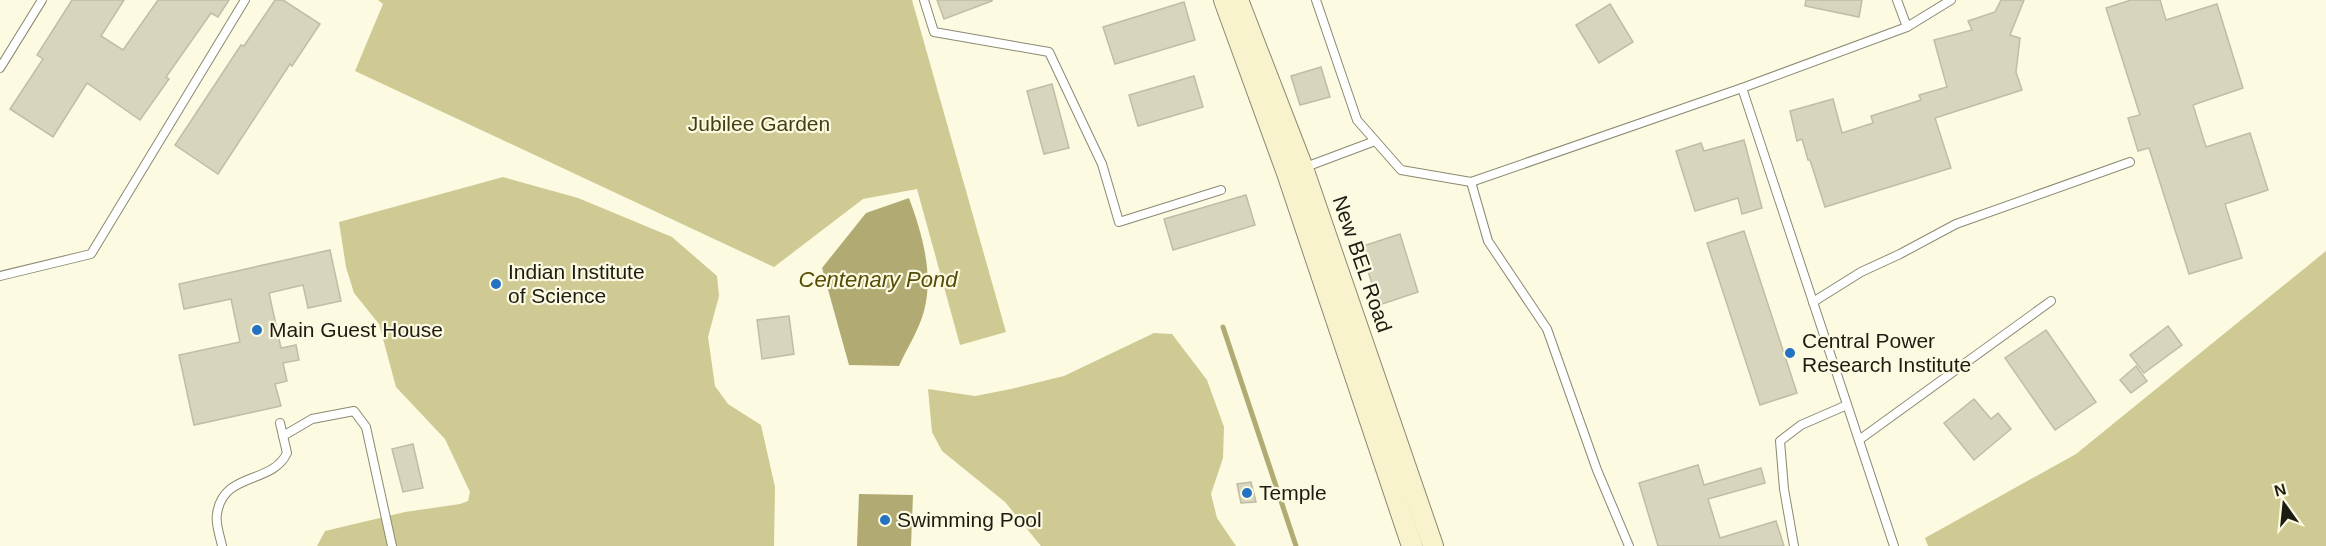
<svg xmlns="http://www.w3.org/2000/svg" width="2326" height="546" font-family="Helvetica,sans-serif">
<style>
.green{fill:#cfc993}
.water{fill:#b1ab73}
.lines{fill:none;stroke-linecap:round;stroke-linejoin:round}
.stream{stroke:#b1ab73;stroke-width:5}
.building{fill:#d7d5bc;stroke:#c0bda5;stroke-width:1.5}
.lane-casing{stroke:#8b8972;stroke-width:10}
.secondary-casing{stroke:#8b8972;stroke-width:22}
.lane{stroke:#fff;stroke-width:8}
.secondary{stroke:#f8f3cc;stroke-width:20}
.poi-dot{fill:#2472c2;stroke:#fcfae1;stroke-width:2}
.labels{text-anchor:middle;stroke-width:4.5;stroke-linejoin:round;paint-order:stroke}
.park-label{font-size:21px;fill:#443f13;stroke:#fcfae1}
.street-label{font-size:21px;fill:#1d1c13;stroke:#fcfae1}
.poi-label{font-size:21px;fill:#1d1c13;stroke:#fcfae1;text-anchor:start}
.water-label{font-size:22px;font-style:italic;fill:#554d07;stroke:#fcfae1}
</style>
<rect width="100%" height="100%" fill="#fcfae1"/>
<g class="green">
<path d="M378,0h534l94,332 -46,13 -43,-156 -54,10 -89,68 -419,-196 28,-67z"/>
<path d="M503,177l75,21 94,39 45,39 2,20 -11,41 7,49 13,18 33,21 14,62 -1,59h-457l8,-15 80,-19 55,-8 8,-3 2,-9 -25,-53 -49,-52 -17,-63 -25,-31 -8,-26 -7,-45z"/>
<path d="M2326,251v295h-398l-3,-8 151,-84z"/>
<path d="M1154,333l18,1 35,46 17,47 -1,31 -12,36 6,24 19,28h-195l-36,-44 -63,-51 -10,-19 -4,-43 47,7 36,-7 53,-13z"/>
</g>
<g class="water">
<path d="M909,198c13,35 25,76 15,113 -5,19 -17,37 -25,55l-50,-1 -27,-97 44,-55z"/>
<path d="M859,494l54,1 -2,51h-54z"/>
</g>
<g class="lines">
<path class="stream" d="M1223,327l73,219"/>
</g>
<g class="building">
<path d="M72,0h52l-23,36 22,14 35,-50h71l-11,17 -7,-4 -45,64 3,2 -29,41 -53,-37 -34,54 -43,-28 33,-50 -6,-4z"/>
<path d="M275,0h8l37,24 -28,42 -2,-2 -72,110 -43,-29 66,-100 3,1z"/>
<path d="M937,0h55v1l-48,18z"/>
<path d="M1806,0h56l-3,17 -54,-11z"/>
<path d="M2001,0h23l-14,35 10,3 -4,34 6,18 -87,28 16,50 -126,39 -15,-47h-2l-6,-21 -5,2 -7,-30 43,-12 9,34 31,-10 -2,-7 50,-16 -2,-5 28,-8 -13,-47 38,-10 -4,-9 27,-9z"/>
<path d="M2131,0h29l6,20 51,-16 26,84 -50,17 13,42 44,-14 18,57 -43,14 17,54 -53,16 -40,-126 -11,3 -10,-33 12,-3 -34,-107z"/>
<path d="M1184,2l11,38 -80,24 -12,-37z"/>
<path d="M1610,4l23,38 -34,21 -23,-38z"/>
<path d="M1321,67l9,30 -30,8 -9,-29z"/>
<path d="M1194,76l9,31 -65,19 -9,-31z"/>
<path d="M1052,84l17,64 -25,6 -17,-63z"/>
<path d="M1744,140l18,68 -20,6 -4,-16 -43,13 -19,-60 25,-8 3,8z"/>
<path d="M1246,195l9,30 -82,25 -9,-31z"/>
<path d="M1744,231l53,162 -37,12 -53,-162z"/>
<path d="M1400,234l18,58 -39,13 -19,-58z"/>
<path d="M330,250l11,51 -33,7 -5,-23 -34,8 12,55 15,-3 3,15 -16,3 4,18 -12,3 6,22 -87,19 -15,-70 61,-13 -9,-43 -47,10 -5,-25z"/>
<path d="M789,316l5,38 -32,5 -5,-39z"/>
<path d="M2168,326l14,19 -38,28 -14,-18z"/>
<path d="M2046,330l50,72 -41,28 -50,-72z"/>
<path d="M2136,366l11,15 -16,12 -11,-13z"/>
<path d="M1974,399l17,20 7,-6 13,16 -37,31 -30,-37z"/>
<path d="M413,444l10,44 -20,4 -11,-43z"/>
<path d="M1698,465l6,20 57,-17 4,15 -57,16 12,39 56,-17 8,25h-126l-19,-63z"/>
<path d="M1251,482l5,20 -15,1 -4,-19z"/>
</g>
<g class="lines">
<g class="lane-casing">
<g id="lane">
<path d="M924,0l10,32 115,20 53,112 17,58 102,-32"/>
<path d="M1316,0l41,120 44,50 70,12 271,-94 165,-61 -10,-27"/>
<path d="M1907,27l44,-27"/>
<path d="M0,68l42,-68"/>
<path d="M1742,88l152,458"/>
<path d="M1303,168l72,-27"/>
<path d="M1471,182l17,59 59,88 50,141 32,76"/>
<path d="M0,276l91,-22 154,-254"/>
<path d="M1813,302l48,-30 39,-18 56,-30 174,-62"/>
<path d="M283,436l29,-17 42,-8 12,16 26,119"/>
<path d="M1859,440l192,-139"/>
<path d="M222,546c-2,-10 -7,-23 -5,-32 6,-43 55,-29 70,-61l-7,-30"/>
<path d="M1794,546l-10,-57 -4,-48 21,-16 46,-20"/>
</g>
</g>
<g class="secondary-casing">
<g id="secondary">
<path d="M1224,0l63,173 125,373"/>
<path d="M1238,0l65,168 130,378"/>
</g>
</g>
<use href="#lane" class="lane"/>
<use href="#secondary" class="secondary"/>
</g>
<g class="poi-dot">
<circle cx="496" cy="284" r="6"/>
<circle cx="257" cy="330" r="6"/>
<circle cx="1790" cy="353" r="6"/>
<circle cx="1247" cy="493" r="6"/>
<circle cx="885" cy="520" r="6"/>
</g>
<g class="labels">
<g class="park-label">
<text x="759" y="131">Jubilee Garden</text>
</g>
<g class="street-label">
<text transform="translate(1362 264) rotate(71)" y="7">New BEL Road</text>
</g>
<g class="poi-label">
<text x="508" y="279">Indian Institute<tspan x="508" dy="24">of Science</tspan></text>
<text x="269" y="337">Main Guest House</text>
<text x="1802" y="348">Central Power<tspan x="1802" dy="24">Research Institute</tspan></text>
<text x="1259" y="500">Temple</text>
<text x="897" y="527">Swimming Pool</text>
</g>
<g class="water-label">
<text x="878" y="287">Centenary Pond</text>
</g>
</g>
<g transform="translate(2284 504) rotate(345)" stroke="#fcfae1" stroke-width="4.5" paint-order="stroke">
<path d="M0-4.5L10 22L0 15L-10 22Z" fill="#1d1c13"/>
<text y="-9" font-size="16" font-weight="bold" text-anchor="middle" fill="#1d1c13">N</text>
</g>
</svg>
